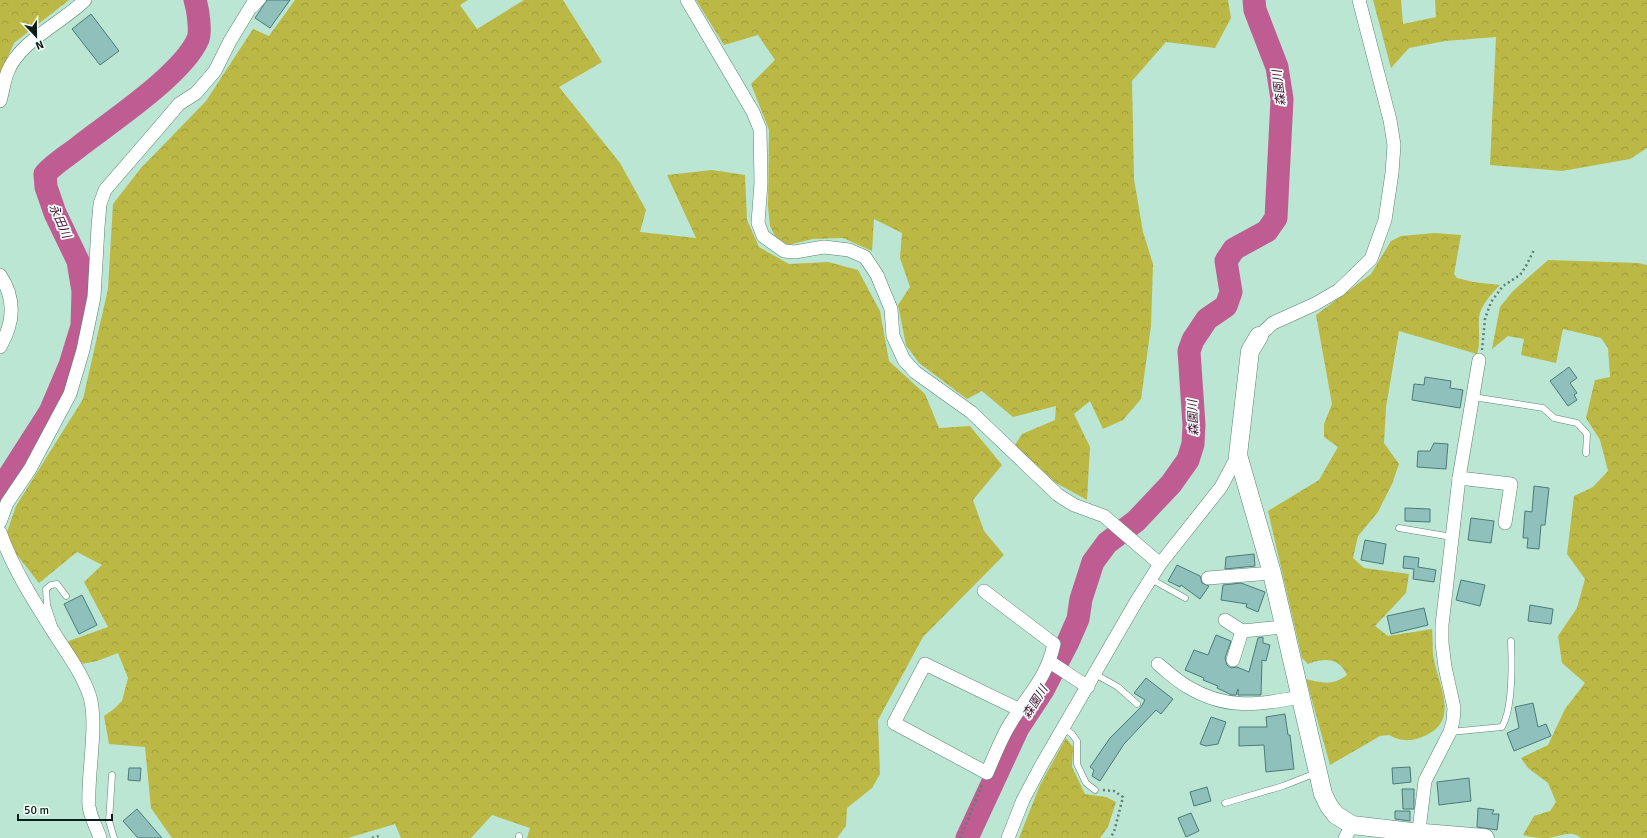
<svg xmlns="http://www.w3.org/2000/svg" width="1647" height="838" font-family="Signika,'Noto Sans JP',sans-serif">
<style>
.forest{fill:url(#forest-crowns)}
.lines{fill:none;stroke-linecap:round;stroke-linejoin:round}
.river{stroke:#bf5d93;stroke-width:23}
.building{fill:#8fc0bb;stroke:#4b7b76}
.lane-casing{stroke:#5a8373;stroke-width:7}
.street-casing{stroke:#5a8373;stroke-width:14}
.secondary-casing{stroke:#5a8373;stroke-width:19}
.path{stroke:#607e72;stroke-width:2.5;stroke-dasharray:2 3;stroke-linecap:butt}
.lane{stroke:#fff;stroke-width:6}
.street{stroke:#fff;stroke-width:13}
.secondary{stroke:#fff;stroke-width:18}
.labels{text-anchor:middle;stroke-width:3.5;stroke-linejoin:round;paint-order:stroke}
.water-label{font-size:12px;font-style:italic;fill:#4c0d34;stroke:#f2fff9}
</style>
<defs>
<pattern id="forest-crowns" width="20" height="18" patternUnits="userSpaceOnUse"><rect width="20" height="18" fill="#bcb845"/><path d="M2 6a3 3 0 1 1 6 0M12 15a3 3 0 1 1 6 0" fill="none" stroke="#a09e3c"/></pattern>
</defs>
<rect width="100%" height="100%" fill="#bae6d3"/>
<g class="forest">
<path d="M0,0h69l-55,43 -14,31z"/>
<path d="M295,0h173l-8,5 17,24 47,-29h39l39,62 -43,25 61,76 26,47 -6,22 56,6 -29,-63 45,-5 33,5 2,45 12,27 30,17 39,-2 30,8 22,41 9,50 36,33 14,34 31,-2 32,39 -29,35 11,31 20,24 -81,82 -45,83 2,54 -8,14 -25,20 -1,18 -9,12h-310l3,-10 -38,-13 -21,23h-70l-6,-14 -47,14h-176l-21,-30 -6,-61 -36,-3 -5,-28 10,-7 8,-8 6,-23 -10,-25 -21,8 -16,3 -15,-22 42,-15 -24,-45 18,-17 -25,-13 -38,31 -22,-28 -6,-5 -4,-18 9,-26 67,-107 25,-110 5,-85 28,-36 65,-67 47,-72 16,7z"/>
<path d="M696,0h532l3,18 -16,30 -49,-6 -34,39 2,98 9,53 10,32 -2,62 -10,73 -18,21 -20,9 -13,-28 -16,13 16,33 -3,53 -31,-17 -41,-38 7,-11 33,-14 1,-14 -43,11 -31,-26 -15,8 -48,-36 -13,-18 -8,-40 12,-18 -10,-29 2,-25 -28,-14 -2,32 -29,-13 -30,1 -25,6 -13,-9 -5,-10 -2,-19 1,-77 -18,-46 24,-24 -17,-25 -34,10z"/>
<path d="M1373,0h28l2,24 33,-7 -1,-17h212v148l-17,11 -68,12 -72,-6 6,-128 -51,4 -36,7 -18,20z"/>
<path d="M1435,233l26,2 -7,39 3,4 16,4 27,3c-8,8 -19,20 -21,32 -1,13 2,25 -2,37l-78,-23 -13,76 -2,36 15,21 -7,20 -14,28 -20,24 -5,22 11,10 45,6 -3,19 -31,33 13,10 44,-7c1,10 0,21 2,31 6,29 26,63 -12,77 -13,5 -22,4 -33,-2l-9,1 -50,29 -24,-86c17,4 26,7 41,-4 -9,-18 -22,-17 -39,-11l-6,-6 -34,-147 51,-31 19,-33 -14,-10v-13l8,-20 -16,-89 55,-41 20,-33 10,-5z"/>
<path d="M1548,260l90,3 9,2v573h-66c-10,-9 -21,-1 -33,0 -8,0 -16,0 -25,-3l11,-19 16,-5 6,-9 -8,-19 -20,-15 -7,-10 27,-13 17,-36 20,-26 -23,-20 -4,-27 19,-28 8,-29 -18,-25 7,-58 19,-9 15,-16 -8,-31 -14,-22 9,-38 15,-3 -2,-29 -7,-10 -38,-9 -7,34 -35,-8 3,-16 -16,-3 -16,13 8,-42 13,-16z"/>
<path d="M1066,738l7,9 -1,20 13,27 21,3 10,5 -8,25 -8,11h-81l21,-53z"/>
</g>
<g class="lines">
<g class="river">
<path d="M0,490l50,-78 20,-47 12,-39 1,-35 -5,-30 -23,-48 -9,-26 -1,-13c11,-12 24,-19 36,-29 31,-24 102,-71 117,-106 3,-8 0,-30 -3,-39"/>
<path d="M967,838l51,-110 25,-38 25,-48 10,-23 3,-20 12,-37 14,-19 29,-22 35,-37 17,-24 5,-16 1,-19 -5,-74 4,-11 14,-21 19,-13 5,-14 -5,-31 8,-12 33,-18 9,-13 6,-119 -5,-32 -22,-57 -1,-10"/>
</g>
</g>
<g class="building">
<path d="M267,0h23l-20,28 -15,-10z"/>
<path d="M91,14l28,37 -19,14 -28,-36z"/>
<path d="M1569,367l8,11 -7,5 7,10 -3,2 3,5 -9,6 -18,-25z"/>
<path d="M1425,377l26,4 -1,7 13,2 -3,18 -48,-8 2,-16 10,1z"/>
<path d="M1434,443l14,1 -2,25 -29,-2 1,-16h12z"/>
<path d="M1534,486l15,2 -4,37h-4l-2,24 -12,-1 1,-10h-5l2,-27 7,1z"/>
<path d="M1405,508l25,1v13l-25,-1z"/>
<path d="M1471,518l23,3 -3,22 -23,-3z"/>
<path d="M1365,540l21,4 -3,20 -22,-4z"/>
<path d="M1254,554l1,12 -30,3 1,-12z"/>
<path d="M1404,556l15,2 -1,9 18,3 -2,12 -21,-3 1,-10 -11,-1z"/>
<path d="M1177,565l23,11 2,7 7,3 -9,13 -19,-14 -1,2 -12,-6z"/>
<path d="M1461,580l24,5 -5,21 -24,-6z"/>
<path d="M1241,583l24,9 -7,20 -12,-5 1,-3 -26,-4 2,-15z"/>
<path d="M82,595l15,30 -18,9 -15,-30z"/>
<path d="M1530,605l23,4 -2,15 -23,-3z"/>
<path d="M1424,608l4,17 -37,9 -4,-18z"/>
<path d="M1216,635l15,6 -6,17 2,7 4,3 6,-1 12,5 9,-34 5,-1v6l7,2 -4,16 -4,-1 -1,35h-23v-6l-2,6h-4l-15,-7 1,-2 -15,-6 1,-2 -19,-8 9,-20 14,5z"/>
<path d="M1146,678l27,21 -12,15 -5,-4 -32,34 -24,37 -8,-5 2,-6 -4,-3 20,-29 31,-31 4,-7 -11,-7z"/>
<path d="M1533,703l5,24 8,-3 5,12 -37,15 -7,-18 12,-5 -4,-21z"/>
<path d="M1285,714l3,21h2l4,34 -28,3 -2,-27 -25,1v-19h28l-1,-10z"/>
<path d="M1211,717l15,5 -8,22 -12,2 -6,-2z"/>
<path d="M1410,767l1,15 -18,2 -1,-16z"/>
<path d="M129,768h12l-1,13 -12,-1z"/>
<path d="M1469,778l2,23 -32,4 -2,-23z"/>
<path d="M1207,787l4,14 -17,5 -4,-14z"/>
<path d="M1402,789h12v20h-11z"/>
<path d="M1478,808l16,2 -2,4h7l-2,16 -20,-3z"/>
<path d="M137,809l25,29h-24l-15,-17z"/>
<path d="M1395,811h15v10l-15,-2z"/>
<path d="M1191,813l8,18 -13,6 -8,-19z"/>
</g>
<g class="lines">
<g class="lane-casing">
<g id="lane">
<path d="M255,9l8,-9"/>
<path d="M1473,397l70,11 11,10 23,5 10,11 -1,19"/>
<path d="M1399,528l53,9"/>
<path d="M1151,579l34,19"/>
<path d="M54,626l-7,-21 -1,-16 5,-4 6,-1 9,12"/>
<path d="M1095,674l23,13 19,17"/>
<path d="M1064,728l8,6 5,7v23l9,19 9,7"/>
<path d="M1450,732l52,-5c11,-19 10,-63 9,-86"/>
<path d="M112,775l-3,46 5,17"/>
<path d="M1225,803l58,-17 33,-13"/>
<path d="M519,838v-2"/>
</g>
</g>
<g class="street-casing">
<g id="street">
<path d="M687,0l66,112 7,17 1,54 -3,40 5,13 21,15 11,1 29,-5 25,3 16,7 12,18 14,34 2,27 11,24 11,12 56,40 87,83 16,10 30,11 56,48"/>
<path d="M0,101c3,-10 4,-21 8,-30 12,-30 54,-48 77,-71"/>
<path d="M0,275c16,24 14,48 0,72"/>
<path d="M1259,336l14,-13 42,-19 24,-14 32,-31 14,-39 7,-47 2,-28 -4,-25 -31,-120"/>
<path d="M1459,478l52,6 -6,39"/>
<path d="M0,522l7,-19 23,-34 40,-75 13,-44 11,-53 4,-70 2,-23 5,-14 57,-66 17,-20 17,-11 19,-22 15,-30 25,-41"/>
<path d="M0,532c13,37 35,71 56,104 13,20 27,39 34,61 8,29 -3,78 -1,109 1,11 8,22 11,32"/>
<path d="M1208,578l64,-5"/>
<path d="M984,591l70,53c-8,38 -31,55 -48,87 -7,13 -13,28 -19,42l-93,-50 31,-59 95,46"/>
<path d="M1225,620l17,11"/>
<path d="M1233,660l9,-29 42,-4"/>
<path d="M1050,662l38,25"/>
<path d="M1158,664c10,8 19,17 30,23 38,23 71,18 112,10"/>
<path d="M1008,838l15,-38 18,-34 95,-164 24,-38 61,-77 17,-32"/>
<path d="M1345,838l7,-13"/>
<path d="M1418,838l7,-57 25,-49 3,-11 1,-13 -9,-41 -3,-24v-18l17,-147 20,-118"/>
</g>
</g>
<g class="secondary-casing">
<path id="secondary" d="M1259,336l-9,15 -12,104 34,118 51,221 6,12 7,9 16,10 60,7 73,6"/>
</g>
<g class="path">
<path d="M1482,350l3,-31 6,-17 12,-16 17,-11 6,-9 8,-16"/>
<path d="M1103,790l11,1 9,6 -9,35 -4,6"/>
<path d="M372,838l7,-2"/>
<path d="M960,838l23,-55"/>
</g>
<use href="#lane" class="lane"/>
<use href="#street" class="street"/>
<use href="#secondary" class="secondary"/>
</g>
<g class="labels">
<g class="water-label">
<text transform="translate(1279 88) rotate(-97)" y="4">森園川</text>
<text transform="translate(60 221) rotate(66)" y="4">永田川</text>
<text transform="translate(1193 418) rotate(-92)" y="4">森園川</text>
<text transform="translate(1035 702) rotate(-58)" y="4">森園川</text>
</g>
</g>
<g transform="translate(36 36) rotate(158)" stroke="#f2fff9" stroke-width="3" paint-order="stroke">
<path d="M0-3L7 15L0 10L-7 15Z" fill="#0d1e18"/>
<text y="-6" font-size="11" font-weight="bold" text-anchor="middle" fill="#0d1e18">N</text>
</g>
<path d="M18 814v6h94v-6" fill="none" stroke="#0d1e18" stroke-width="2"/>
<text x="24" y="814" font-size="12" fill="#0d1e18" stroke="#f2fff9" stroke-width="3" paint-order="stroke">50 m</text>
</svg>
